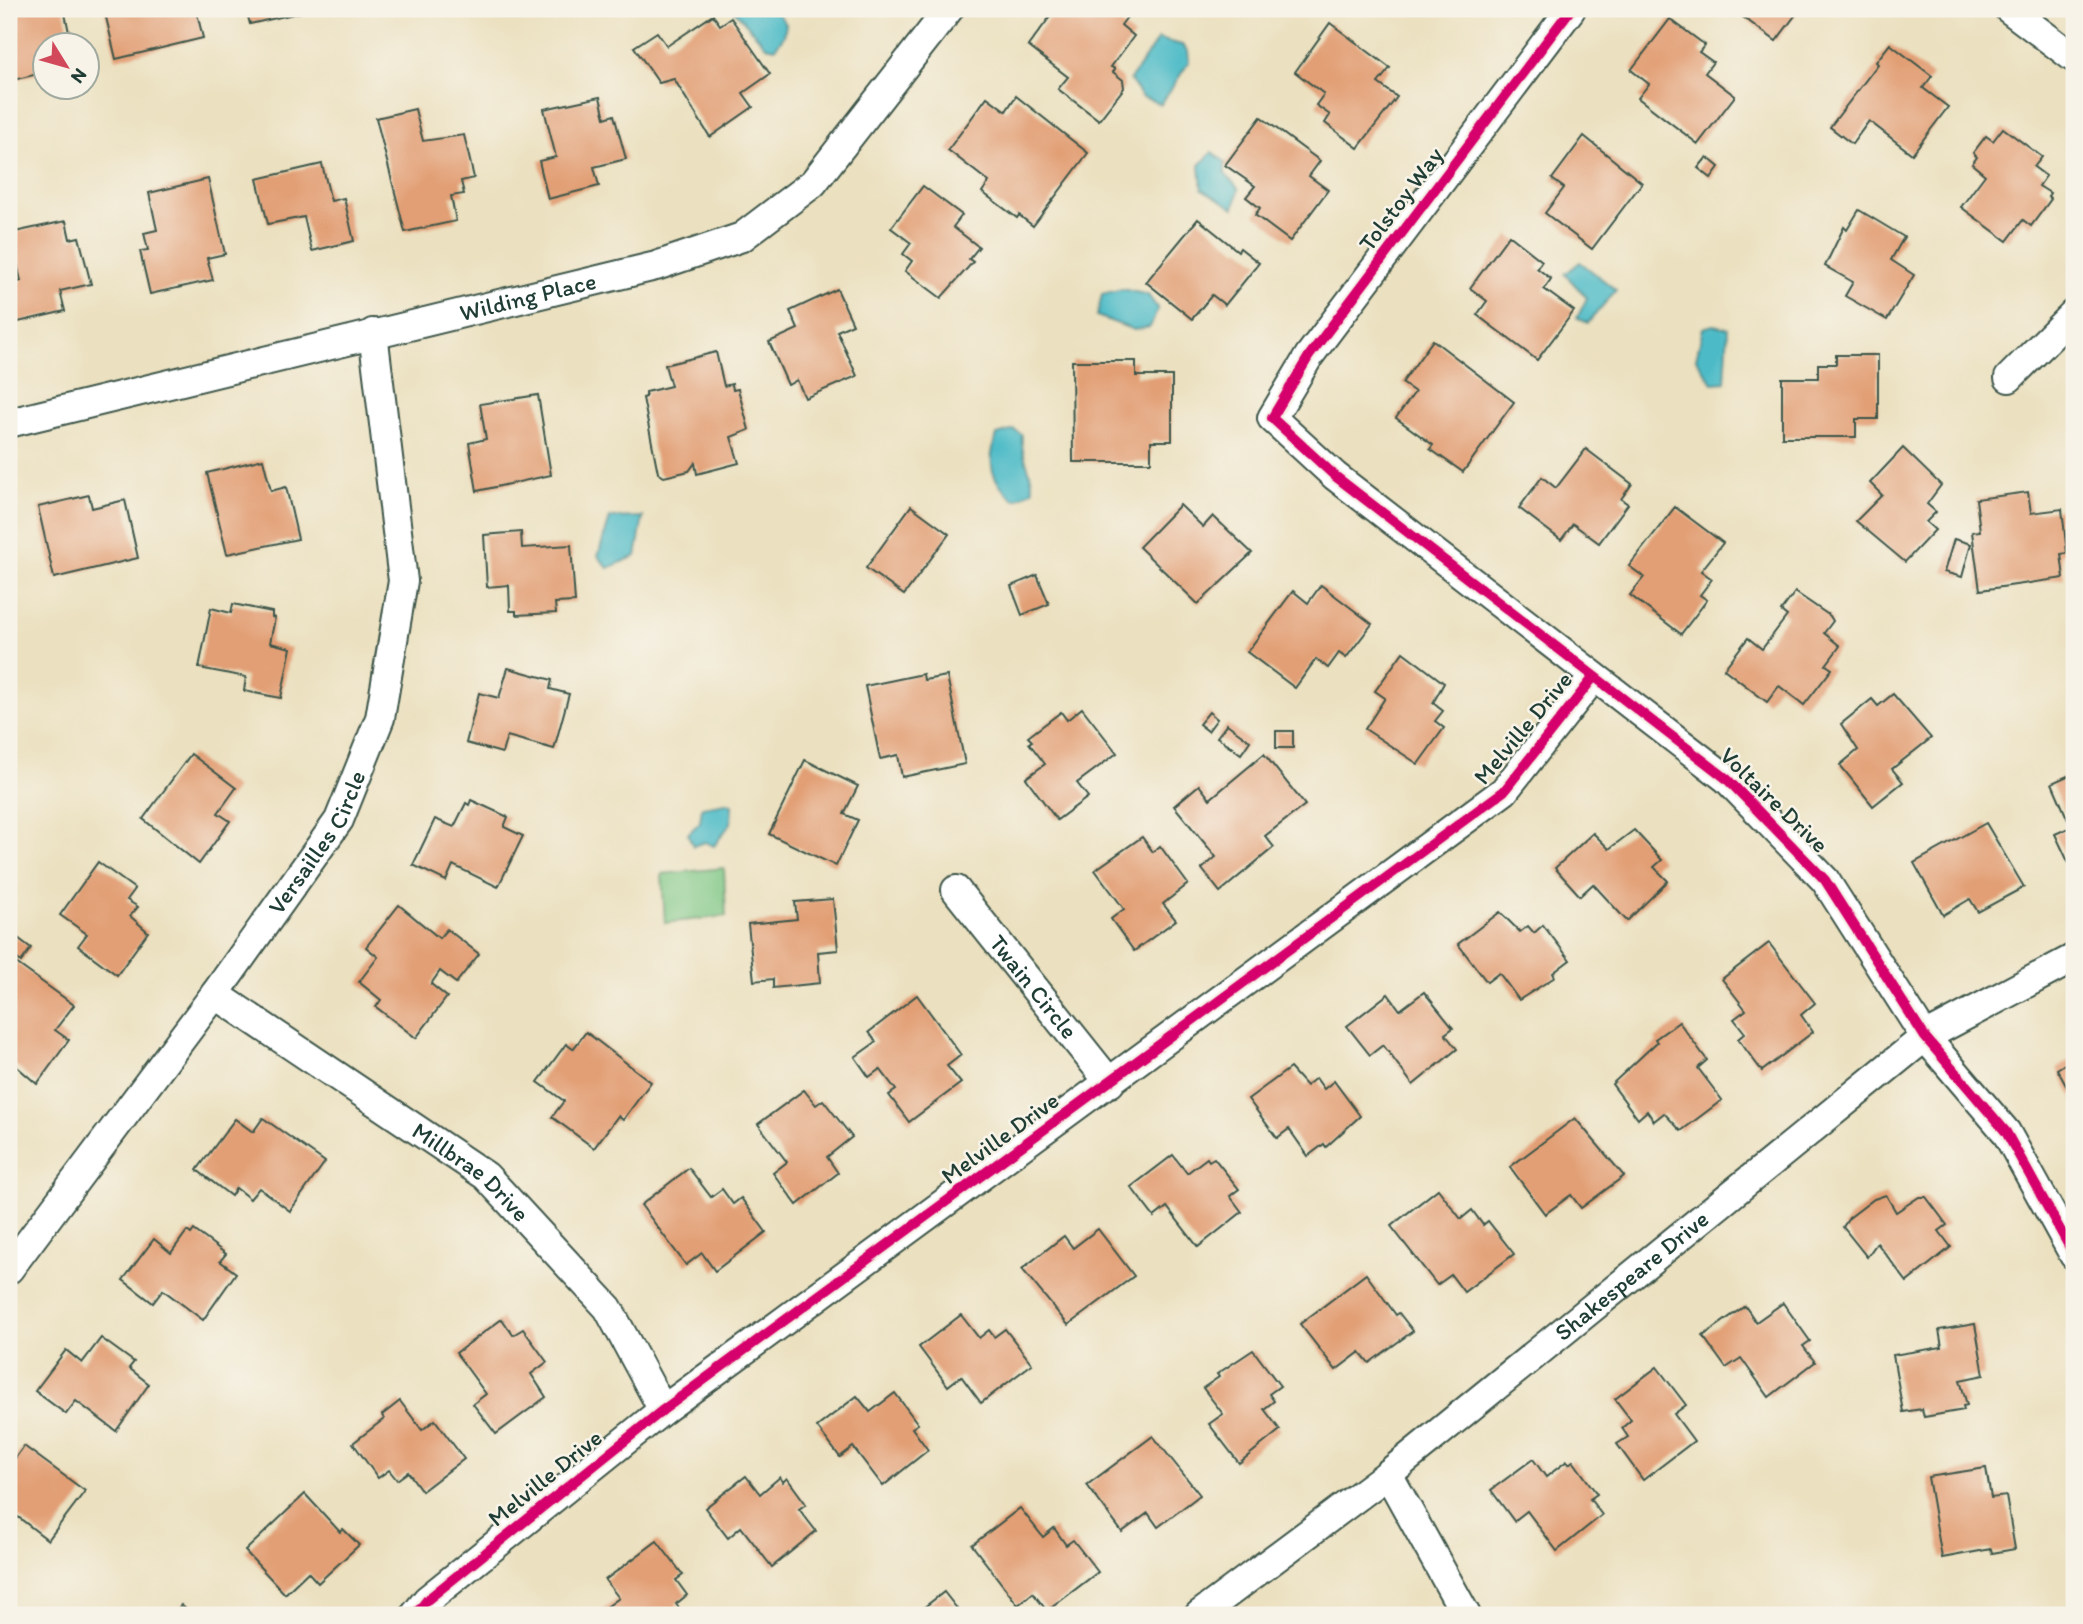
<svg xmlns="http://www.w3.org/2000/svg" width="2083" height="1624" font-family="Itim,sans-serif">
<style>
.green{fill:#7cc683;stroke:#4e825c;stroke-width:2}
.water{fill:#4ebbc7;stroke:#367c7e;stroke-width:2}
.building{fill:#e29f75}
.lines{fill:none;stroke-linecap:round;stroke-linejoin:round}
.minor-casing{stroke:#3e5549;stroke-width:32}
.minor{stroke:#fff;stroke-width:28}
.cycleway-casing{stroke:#f7f3e8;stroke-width:15}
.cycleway{stroke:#d6006c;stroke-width:10}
.labels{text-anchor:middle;stroke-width:5;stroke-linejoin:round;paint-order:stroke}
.street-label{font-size:24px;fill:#1f3d34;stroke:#f7f3e8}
</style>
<rect width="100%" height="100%" fill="#f7f3e8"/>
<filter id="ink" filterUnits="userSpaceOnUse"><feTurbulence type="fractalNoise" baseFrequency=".0143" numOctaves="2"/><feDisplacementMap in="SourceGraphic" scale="14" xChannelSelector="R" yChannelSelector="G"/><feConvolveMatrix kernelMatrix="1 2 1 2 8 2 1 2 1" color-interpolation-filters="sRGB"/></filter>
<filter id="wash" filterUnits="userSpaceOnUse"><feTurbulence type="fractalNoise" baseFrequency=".00686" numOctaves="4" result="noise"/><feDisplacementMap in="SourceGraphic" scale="28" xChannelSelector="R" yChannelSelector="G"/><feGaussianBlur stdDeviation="1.57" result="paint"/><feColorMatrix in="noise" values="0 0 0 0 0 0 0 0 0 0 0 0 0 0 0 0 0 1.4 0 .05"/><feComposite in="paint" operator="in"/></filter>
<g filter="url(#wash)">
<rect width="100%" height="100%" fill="#ebe0bf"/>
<path class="green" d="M724,868l2,48 -61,7 -3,-49z"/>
<g class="water">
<path d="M733,9h41l12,15 -2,12 -9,12 -9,-2z"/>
<path d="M1158,39l24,6 6,6 1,11 -28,42 -19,-7 -12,-17z"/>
<path d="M1212,152l13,10v12l14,15 -5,19 -32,-19 -2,-24z"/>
<path d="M1580,262l36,28 -28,33 -11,-5 10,-20 -22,-24z"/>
<path d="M1122,289l26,6 10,14 -8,18 -16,3 -37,-14 5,-22z"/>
<path d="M1713,325l15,3 -3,54 -12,1 -17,-24 7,-31z"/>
<path d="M1014,430l8,5c-2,22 11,35 11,55l-18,10c-24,-19 -29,-37 -18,-65z"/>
<path d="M643,517l-7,39 -28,12 -10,-12 12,-38z"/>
<path d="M726,803l6,1 -1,19 -17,23 -9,-4 -12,4 -5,-12 12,-12 2,-15z"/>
</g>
<g id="blocks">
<g class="building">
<path d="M9,9h55l8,37h-26v26l-37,9z"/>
<path d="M104,9h92l7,29 -87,21z"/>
<path d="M246,9h65v1l-61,14z"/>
<path d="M1056,9h69l5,4 -9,12 13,11 -23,31 4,2 -2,3 10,8 1,8 -25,32 -41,-31 10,-12 -40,-31z"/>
<path d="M1732,9h68l-24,32z"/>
<path d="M713,15l7,10 11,-7 39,56 -27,19 10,14 -43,30 -36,-58 -15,4 -25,-36 23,-15 10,14z"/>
<path d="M1670,19l35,26 -6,7 14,10 -8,11 30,23 -37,48 -60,-46 11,-14 -18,-14z"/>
<path d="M1330,23l60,45 -12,15 19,14 -39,51 -33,-25 5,-8 -14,-10 8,-11 -29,-22z"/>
<path d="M1890,44l42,32 -9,12 25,19 -36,47 -43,-33 -17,23 -22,-17 48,-63 -2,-2z"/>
<path d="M1016,96l72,57 -55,73 -14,-11 -2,3 -35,-26 7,-10 -41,-32 39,-53 19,14z"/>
<path d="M600,97l5,21 9,-3 12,44 -32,8 5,19 -51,13 -9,-38 17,-4 -12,-48z"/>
<path d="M415,109l8,32 41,-6 10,43 -13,3 3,13 -13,2 5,25 -51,11 -29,-114z"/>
<path d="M1261,117l59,44 -11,15 19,14 -38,51 -35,-26 5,-7 -14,-11 9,-11 -30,-21z"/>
<path d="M2003,128l39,29 -8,10 12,9 -7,10 11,7 -2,3 3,3 -20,27 -8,-6 -16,21 -46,-34 24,-32 -13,-11 5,-7 -4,-4 13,-17 7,5z"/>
<path d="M1584,136l58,47 -50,66 -47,-36 19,-25 -12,-9z"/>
<path d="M1707,157l12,10 -8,11 -13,-10z"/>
<path d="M322,164l9,37 13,-3 10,43 -42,10 -8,-34 -36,7 -11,-45z"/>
<path d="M208,179l17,75 -18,4 6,22 -63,14 -10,-43 8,-1 -4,-17 13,-3 -8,-37z"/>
<path d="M923,186l39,29 -9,12 26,20 -10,12 4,3 -32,36 -36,-27 7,-10 -9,-7 8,-11 -20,-15z"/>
<path d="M1859,210l45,27 -13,23 23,15 -27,45 -42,-24 8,-14 -28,-16 19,-39 3,3z"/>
<path d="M1198,219l40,32 2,-3 19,15 -34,42 -13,-10 -20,24 -46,-37z"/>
<path d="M66,221l4,18 9,-2 12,47 -31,7 5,20 -51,12 -5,-38 12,-4 -11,-48z"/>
<path d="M1509,235l33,26 -5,7 14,11 -7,10 30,22 -37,49 -60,-45 10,-14 -17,-13z"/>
<path d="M837,289l16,35 -16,7 20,45 -52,22 -8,-18 -9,5 -19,-43 29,-13 -8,-18z"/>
<path d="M1433,340l81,62 -51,70 -33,-23 3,-4 -37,-27 19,-26 -13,-9z"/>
<path d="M716,352l8,34 8,-2 1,6 5,-1 11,41 -18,7 8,26 -42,11 -2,-11 -6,8 -25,6 -6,-4 -15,-75 3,-1v-5l25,-6 -6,-21z"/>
<path d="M1836,355h42v64h-22v18h-74v-59h36v-14h18z"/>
<path d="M1072,361h64v15h36v65h-21v21h-78z"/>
<path d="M538,395l13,80 -74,16 -8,-48 17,-4 -6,-35z"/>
<path d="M1903,448l38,37 -14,19 9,8 -10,10 9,8 -30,32 -49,-41 26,-26 -12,-12z"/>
<path d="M1586,449l46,35 -11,15 7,5 -29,39 -26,-19 -12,16 -42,-32 23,-31 14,11z"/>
<path d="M263,459l8,32 15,-4 12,52 -71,15 -20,-81z"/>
<path d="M2028,492l3,21 31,-4 5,44 -6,1 3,24 -84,12 -8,-58 8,-1 -4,-32z"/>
<path d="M89,495l3,13 33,-8 13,58 -84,20 -16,-71z"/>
<path d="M1180,505l23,22 10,-11 39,37 -54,51 -59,-57z"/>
<path d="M911,506l38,28 -45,61 -38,-27z"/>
<path d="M1675,507l48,36 -22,28 11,8 -12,16 7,5 -26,34 -51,-39 14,-18 -15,-11z"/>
<path d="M521,532l1,16 49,-3 4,57 -20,1 1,10 -40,2v-4h-6l-1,-26 -22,2 -3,-52z"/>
<path d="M1954,539l17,5 -9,33 -18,-5z"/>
<path d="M1037,575l12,29 -27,11 -11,-29z"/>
<path d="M1321,585l51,39 -26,34 -7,-5 -11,15 -12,-9 -21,29 -48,-36 46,-61 15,12z"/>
<path d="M1795,592l35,24 3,5 -9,12 16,13 -14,19 6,4 -28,36 -25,-19 -12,16 -43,-33 24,-31 14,11 25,-33 -6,-5z"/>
<path d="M233,604l39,8v5l3,1 -5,25 21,5 -10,50 -37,-7 2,-14 -47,-9 12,-60 20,5z"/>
<path d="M1403,652l41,31 -11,20 10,8 -8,10 9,7 -26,36 -53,-35 20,-31 -10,-7z"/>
<path d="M508,668l44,12 -2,9 19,5 -15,55 -47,-13 -5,17 -36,-10 13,-50 20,5z"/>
<path d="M923,674l1,6 23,-4 18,88 -63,13 -4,-22 -18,4 -15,-73z"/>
<path d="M1893,694l38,44 -39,31 11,13 -30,24 -33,-41 18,-15 -17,-26 31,-25 6,7z"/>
<path d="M1082,708l35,45 -40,30 11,14 -31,23 -31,-42 19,-14 -16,-21 3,-2 -4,-4 33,-25 6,8z"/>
<path d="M1209,712l8,7 -9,12 -9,-7z"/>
<path d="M1227,724l23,17 -9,13 -24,-17z"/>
<rect x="1276" y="731" width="17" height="17"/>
<path d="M191,754l45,34 -18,25 12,8 -31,43 -56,-45z"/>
<path d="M1264,754l41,51 -40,31 9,11 -54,45 -18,-23 14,-12 -42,-51 25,-21 11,14z"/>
<path d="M805,760l53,26 -14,28 14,6 -22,46 -67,-32z"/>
<path d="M2074,773v94l-3,1 -16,-34 16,-7 -19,-44z"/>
<path d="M471,800l37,17 -4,10 19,9 -25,51 -45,-22 -7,16 -33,-16 22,-46 19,8 12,-24 3,2z"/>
<path d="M1986,823l38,64 -46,25 -8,-13 -27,16 -29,-52z"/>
<path d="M1634,830l28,30 -8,7 14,14 -41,40 -34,-37 -13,12 -25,-28 38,-35 16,16z"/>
<path d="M1142,837l11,15 7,-6 28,38 -25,20 13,16 -42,31 -23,-32 13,-10 -29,-39z"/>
<path d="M98,862l37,27 -8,11 11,7 -8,9 18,16 -31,43 -39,-29 9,-12 -27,-19z"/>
<path d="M833,899l5,51 -20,2 2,31 -47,5v-9l-19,2 -6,-57 49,-5 -2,-17z"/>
<path d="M399,905l40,33 8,-9 32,25 -23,29 -16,-12 -9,13 16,13 -31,41 -40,-31 5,-7 -22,-18 19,-25 -12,-10z"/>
<path d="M1500,912l20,20 8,-6 6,7 9,-8 27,35 -17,13 2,4 -36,23 -20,-27 -12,9 -29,-38z"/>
<path d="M10,932l21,16 -10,14 -12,-10z"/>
<path d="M1769,943l46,60 -14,12 12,17 -51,39 -24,-32 7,-6 -11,-14 12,-9 -24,-31z"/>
<path d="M12,960l62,45 -19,25 14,10 -32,44 -28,-24v-95z"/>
<path d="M1424,992l29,36 -8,6 12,15 -44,36 -30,-40 -13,10 -23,-29 41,-32 12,16z"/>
<path d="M917,995l44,60 -14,11 14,17 -52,39 -20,-27 7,-5 -16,-21 -11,8 -14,-20 21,-15 -7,-10z"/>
<path d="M1679,1022l28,38 -9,8 24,32 -41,31 -17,-18 -10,8 -7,-10 -9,8 -26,-35 45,-42 -2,-3z"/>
<path d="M586,1032l65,50 -28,38 -5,-4 -24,32 -42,-31 12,-16 -26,-19 28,-38 7,5z"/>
<path d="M2074,1058v42l-17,-31z"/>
<path d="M1290,1068l16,18 10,-8 8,11 10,-8 26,35 -34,31 -2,-3 -16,12 -19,-27 -12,9 -29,-39z"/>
<path d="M804,1090l12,15 7,-5 29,37 -25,20 11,16 -41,32 -24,-32 14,-11 -29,-38z"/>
<path d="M263,1118l62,44 -35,49 -31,-23 -9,11 -14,-11 -5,8 -34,-26 38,-51 18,13z"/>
<path d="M1575,1118l49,58 -43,32 -10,-13 -26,19 -35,-47z"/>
<path d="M1173,1155l14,18 20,-15 2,3 5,-3 25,31 -9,7 12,16 -44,35 -31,-40 -13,10 -23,-30z"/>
<path d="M689,1168l22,29 11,-8 11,15 8,-6 25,34 -51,39 -13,-18 -16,12 -45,-60z"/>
<path d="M1438,1189l23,30 11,-9 11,15 5,-4 26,33 -50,38 -13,-17 -14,10 -46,-59z"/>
<path d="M1886,1195l10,17 23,-15h7l21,28 -8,6 12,16 -44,35 -30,-39 -10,14 -24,-30 6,-9 25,-19z"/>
<path d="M1098,1229l36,47 -66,49 -46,-56 42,-33 9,12z"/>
<path d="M194,1230l32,24 -6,7 16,12 -33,47 -40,-30 -10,13 -30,-23 31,-41 17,14 16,-22 4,3z"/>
<path d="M1366,1274l30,41 3,-2 14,18 -44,32 -9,-11 -24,18 -36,-46z"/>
<path d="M1783,1303l27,38 -7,5 12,16 -46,35 -28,-39 -15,10 -23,-32 42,-30 11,16z"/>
<path d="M961,1315l18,23 10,-8 5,7 11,-8 27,35 -51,39 -20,-27 -13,10 -29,-39z"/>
<path d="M502,1319l11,16 10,-6 24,33 -16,12 15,23 -50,37 -23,-30 13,-10 -30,-41z"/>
<path d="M1975,1324l9,51 -24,5 7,25 -4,1 1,4 -40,7 -2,-8 -19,3 -10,-57 49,-8 -3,-17z"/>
<path d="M101,1338l33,24 -5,6 20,16 -33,47 -40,-30 -10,13 -31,-23 31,-41 16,13z"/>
<path d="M1253,1350l27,36 -11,8 5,7 -10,8 16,21 -41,33 -30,-39 14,-10 -20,-26 16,-11 -2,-3z"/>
<path d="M1657,1367l29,38 -12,9 20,27 -51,39 -26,-36 11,-7 -6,-9 9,-8 -16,-21z"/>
<path d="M895,1393l23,31 -6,4 16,22 -45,36 -30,-39 -13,10 -23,-30 40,-31 13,16z"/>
<path d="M400,1401l22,29 13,-10 29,39 -42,32 -14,-19 -11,8 -8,-10 -11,8 -25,-35 31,-24 -2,-4z"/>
<path d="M1153,1436l47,59 -42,32 -10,-14 -26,19 -35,-47z"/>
<path d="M24,1446l61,45 -37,49 -30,-23 -9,12v-71l4,3z"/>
<path d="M1533,1459l13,18 21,-16 2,3 4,-3 24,33 -7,5 12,16 -45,36 -30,-40 -13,10 -23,-31z"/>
<path d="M1986,1468l5,30 15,-2 9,53 -23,4 -1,-4 -49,9 -14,-81z"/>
<path d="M746,1476l14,18 20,-17 3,5 4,-4 19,26 -7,5 17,22 -44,36 -31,-40 -13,11 -23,-30z"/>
<path d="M305,1494l35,38 3,-3 16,16 -41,38 -10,-11 -23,22 -40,-43z"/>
<path d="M1020,1508l23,29 11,-9 12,17 7,-5 25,32 -51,39 -14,-18 -15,12 -46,-60z"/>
<path d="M657,1541l26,34 -7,5 11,15 -11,9 8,11h-76l-4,-6 15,-11 -14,-18z"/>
<path d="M944,1592l18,23h-48z"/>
<path d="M181,1605l12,10h-20z"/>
</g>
</g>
</g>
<g filter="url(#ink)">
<use href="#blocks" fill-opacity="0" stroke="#3e5549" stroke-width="2"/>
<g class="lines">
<g class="minor-casing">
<g id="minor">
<path d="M1571,9l-262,347 -37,62 63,58 392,303 98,101 100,157 81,95 68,123"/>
<path d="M2009,9l65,49"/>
<path d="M2009,378l65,-65"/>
<path id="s1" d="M9,423l647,-157 86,-29 71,-54 136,-174"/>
<path id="s2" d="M956,890l154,193"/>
<path id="s3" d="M215,994l271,182 122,132 55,102"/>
<path id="s4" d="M9,1269l206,-275 124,-174 41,-102 23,-137 -30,-248"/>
<path d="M1388,1474l78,141"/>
<path d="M415,1615l12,-15 236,-190 841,-619 89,-113"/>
<path id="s5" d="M1199,1615l189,-141 537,-437 149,-79"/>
</g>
</g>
<use href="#minor" class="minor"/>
<g class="cycleway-casing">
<g id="cycleway">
<path d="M1571,9l-262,347 -37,62 63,58 392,303 98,101 100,157 81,95 68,123"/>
<path d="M415,1615l12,-15 236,-190 841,-619 89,-113"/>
</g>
</g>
<use href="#cycleway" class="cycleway"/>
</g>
</g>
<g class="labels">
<g class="street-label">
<text transform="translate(1401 199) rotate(-53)" y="8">Tolstoy Way</text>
<text dy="8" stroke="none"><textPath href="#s1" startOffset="534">Wilding Place</textPath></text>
<text transform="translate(1523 728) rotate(-50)" y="8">Melville Drive</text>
<text transform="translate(1774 800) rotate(44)" y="8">Voltaire Drive</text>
<text dy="8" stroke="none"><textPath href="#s4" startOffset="527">Versailles Circle</textPath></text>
<text dy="8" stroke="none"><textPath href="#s2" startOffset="124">Twain Circle</textPath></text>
<text transform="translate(1000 1138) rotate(-36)" y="8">Melville Drive</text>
<text dy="8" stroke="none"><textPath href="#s3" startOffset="312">Millbrae Drive</textPath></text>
<text dy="8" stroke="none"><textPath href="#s5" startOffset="550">Shakespeare Drive</textPath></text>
<text transform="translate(545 1478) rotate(-39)" y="8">Melville Drive</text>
</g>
</g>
<rect width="2083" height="1624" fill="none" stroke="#f7f3e8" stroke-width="35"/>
<g transform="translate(66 66) rotate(127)"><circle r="33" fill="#f7f3e8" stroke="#a1aaa0" stroke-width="2"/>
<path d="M0-5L12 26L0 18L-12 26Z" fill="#d1495b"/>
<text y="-10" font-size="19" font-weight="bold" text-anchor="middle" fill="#1f3d34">N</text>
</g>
</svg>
